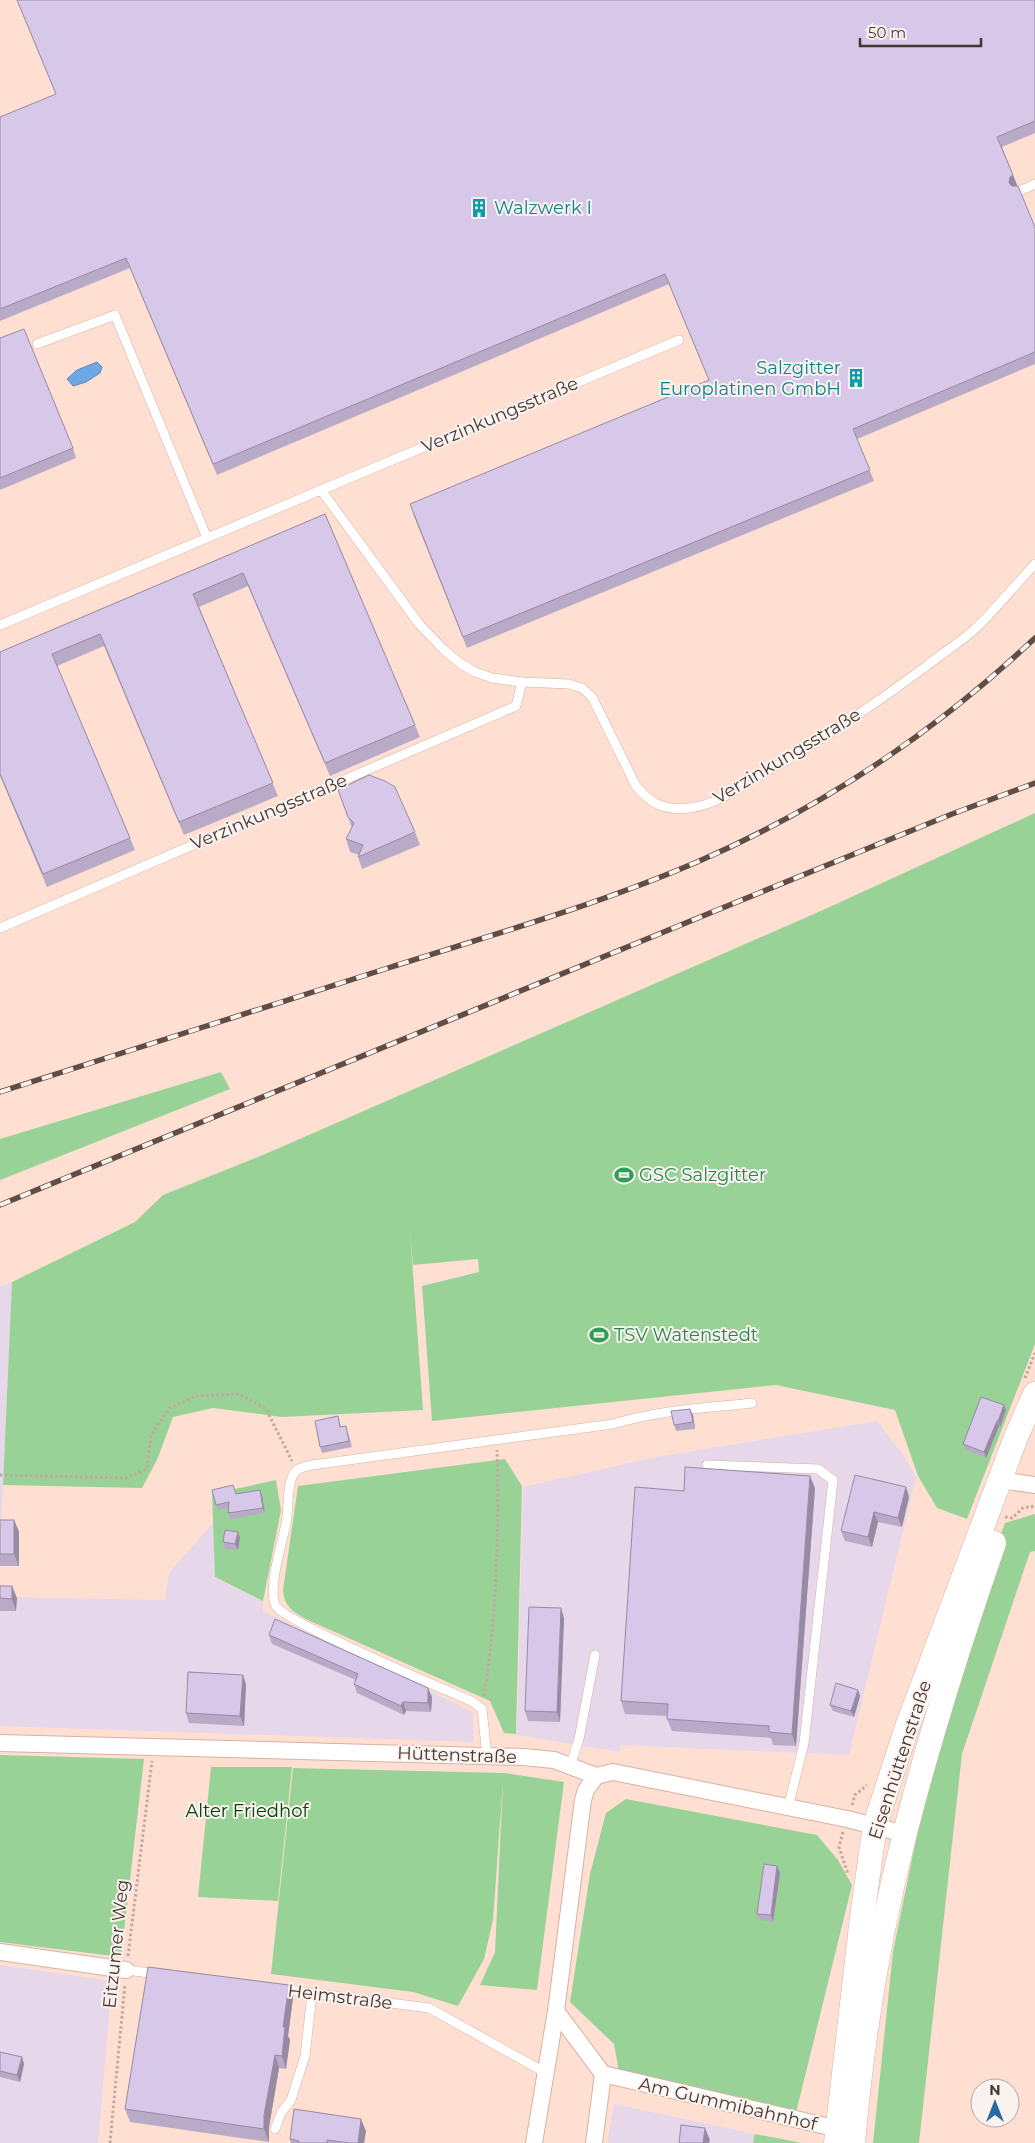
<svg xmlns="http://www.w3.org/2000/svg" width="1035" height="2143" font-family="Montserrat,sans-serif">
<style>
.commercial{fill:#e6d7ea}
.green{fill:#98d296}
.water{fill:#6ca8e5;stroke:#6186af}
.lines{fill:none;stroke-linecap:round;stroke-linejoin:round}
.lane-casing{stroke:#d7b1a2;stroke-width:10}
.street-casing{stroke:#d7b1a2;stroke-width:18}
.secondary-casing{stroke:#d7b1a2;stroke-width:25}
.path{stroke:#c3a89d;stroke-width:3;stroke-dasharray:2.5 2.5;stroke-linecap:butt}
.lane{stroke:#fff;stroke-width:9}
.street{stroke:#fff;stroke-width:16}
.secondary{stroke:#fff;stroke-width:24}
.rail-casing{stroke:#5f4d46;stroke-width:5.5}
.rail{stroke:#faf2ef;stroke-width:4;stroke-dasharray:11;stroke-linecap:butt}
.wall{fill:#b9abc8}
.shaded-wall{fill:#968ba2}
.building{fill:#d7c7e8;stroke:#968ba2}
.labels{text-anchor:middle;stroke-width:4;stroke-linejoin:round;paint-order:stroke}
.culture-label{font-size:18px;fill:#0d838f;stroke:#faf2ef;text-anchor:start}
.street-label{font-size:18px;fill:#463630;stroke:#faf2ef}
.leisure-label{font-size:18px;fill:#27864d;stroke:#faf2ef;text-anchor:start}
.park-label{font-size:18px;fill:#004406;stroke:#faf2ef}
</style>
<rect width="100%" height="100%" fill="#ffdfd2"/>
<g class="commercial">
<path d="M12,1282l-9,203 -3,67v-266z"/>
<path d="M877,1421l26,34 13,22 -67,278 -228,-10 -1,7 -103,-17 6,-248 133,-30z"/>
<path d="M213,1523l2,55 48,23v10l210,101 1,30 -474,-16v-129l165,3 4,-27z"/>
<path d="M0,1965l112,16 -14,162h-98z"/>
<path d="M614,2104l141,30 -2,9h-146z"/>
</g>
<g class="green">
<path d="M1035,813v531l-68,175 -30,-11 -19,-32 -23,-66 -119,-25 -344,36 -10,-135 57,-14 -1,-13 -65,6 -3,-34 13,179 -141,7 -69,-9 -40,9 -16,43 -15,28 -139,-3 9,-203 123,-60 28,-27 100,-40 560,-245z"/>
<path d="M221,1072l9,17 -230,91v-41z"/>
<path d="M505,1459l17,27 -6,248 -12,-1 -14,-32 -180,-80c-15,-8 -26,-13 -27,-31l15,-104z"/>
<path d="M276,1480l5,30 -18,91 -48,-24 -3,-83z"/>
<path d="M1035,1514v37l-5,1 -68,202 -43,389h-46l20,-191 36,-176 58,-205 18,-48z"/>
<path d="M0,1755l144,4 -23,198 -121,-15z"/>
<path d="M211,1767h81l-14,134 -80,-4z"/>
<path d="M293,1768l211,5 60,9 -27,208 -57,-5 15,-33 8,-171 -10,139 -9,39 -26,47 -45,-14 -142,-18z"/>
<path d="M626,1799l191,36 21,25 14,25 -59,240 -173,-47 -6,-34 -44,-42 20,-128 16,-61z"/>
<path d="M755,2134l47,9h-49z"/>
</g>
<path class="water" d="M97,362l5,5 -2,6 -14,9 -13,4 -6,-7 10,-9z"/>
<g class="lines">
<g class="lane-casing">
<g id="lane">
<path d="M1019,191l16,-7"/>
<path d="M37,344l78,-29 92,223"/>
<path d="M321,490l358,-150"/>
<path d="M0,625l321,-135 98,134 25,26 17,14 14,8 17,6 30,4 47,2 13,4 10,9 44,89c15,18 29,25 53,22 24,-2 48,-19 68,-31 59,-33 114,-70 168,-110 16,-13 36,-25 51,-39 21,-20 39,-43 59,-64"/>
<path d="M0,928l516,-222 6,-24"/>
<path d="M707,1465l111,4 15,11 -29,263 -16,65"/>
<path d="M487,1756l-5,-47 -9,-7c-29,-13 -187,-79 -197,-96 -9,-16 6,-63 10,-82 3,-13 0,-46 11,-54 4,-3 10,-4 15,-5l301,-41c46,-14 92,-16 139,-21"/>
<path d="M570,1766l9,-27 16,-84"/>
<path d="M126,1970l32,4"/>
<path d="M280,1989l149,19 117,65"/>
<path d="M275,2129l6,-16 10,-13 14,-44 7,-62"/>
</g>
</g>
<g class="street-casing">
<g id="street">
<path d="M1001,1478l13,4 21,3"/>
<path d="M0,1743l523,14 31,3 42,16 17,-4 234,47 58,15"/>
<path d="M0,1952l126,18"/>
<path d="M556,2011l47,63 244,57"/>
<path d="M534,2143l22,-132 27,-211 3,-10 10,-14"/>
<path d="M594,2143l9,-69"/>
</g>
</g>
<g class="secondary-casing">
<g id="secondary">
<path d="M836,2143l26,-226 13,-92 32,-98 109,-290 19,-43"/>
<path d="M853,2143c9,-104 26,-209 52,-310 25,-98 56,-195 89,-290"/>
</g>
</g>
<g class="path">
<path d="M1025,1378l10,-25"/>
<path d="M0,1475l126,3 21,-9 4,-34 19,-27 26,-12 43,-2 27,15 26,52"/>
<path d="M1005,1517l7,1 11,-10 12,-2"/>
<path d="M484,1696c13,-81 15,-165 13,-246"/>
<path d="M852,1805l3,-10 12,-10"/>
<path d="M843,1832l-4,15 9,27"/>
<path d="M128,1956l24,-195"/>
<path d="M110,2143l15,-159"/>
</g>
<use href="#lane" class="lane"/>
<use href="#street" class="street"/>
<use href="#secondary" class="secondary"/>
<g class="rail-casing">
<g id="rail">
<path d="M0,1092c129,-41 259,-83 388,-124 104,-33 209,-63 309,-106 125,-54 239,-131 338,-224"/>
<path d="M0,1205l710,-292 242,-99 83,-31"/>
</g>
</g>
<use href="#rail" class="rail"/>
</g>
<g class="wall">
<path d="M17,0h1018v133l-33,14 15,38 -1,1 19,41v137l-178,75 17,42 -407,167 -54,-134 296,-134 -40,-96 -452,191 -87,-207 -130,53v-204l56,-22z"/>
<path d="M0,338l73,110 3,10 -76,32z"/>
<path d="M325,514l90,211 5,12 -90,39 -82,-190 -49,21 79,189 -94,39 -80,-189 -47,20 73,172 5,12 -88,37 -47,-111v-124z"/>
<path d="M338,790l77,42 5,13 -58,24 -4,-12 1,-2 -9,-3 -4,-13 6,-11z"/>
<path d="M1004,1405l2,5 -6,17 -1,-1 -13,32 -21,-9 -2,-5z"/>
<path d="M693,1415l2,14 -19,2 -2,-6z"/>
<path d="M338,1416l3,11 7,5 4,15 -30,6 -2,-6z"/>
<path d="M906,1487l3,10 -7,30 -24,-5 -6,25 -27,-6 -4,-10z"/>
<path d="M815,1488l-19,258 -23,-1 -2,-7 -99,-7 -5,-12v-3l-42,-2 -4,-13 63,-210z"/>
<path d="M260,1490l2,6 3,17 -35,6 -2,-6v-5l-10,2 -2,-5 20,-11z"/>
<path d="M0,1520h14l5,12v34h-19z"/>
<path d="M240,1538l-2,12 -13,-1 -2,-7z"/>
<path d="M0,1586l17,12 -1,13h-16z"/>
<path d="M564,1618l-4,104 -32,-1 -3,-10z"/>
<path d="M269,1635l163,62 -1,15 -25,-1 -2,4 -47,-22 -3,-9 2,-4 -84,-36z"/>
<path d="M243,1675l3,10 -2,41 -55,-3 -3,-10z"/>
<path d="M858,1690l2,6 -6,21 -21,-6 -3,-6z"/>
<path d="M777,1866l3,7 -7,49 -13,-2 -3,-6z"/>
<path d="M293,1998l-5,38 2,4 -4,29 -7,-1 -10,59v15l-139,-20 -5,-13z"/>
<path d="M0,2052l22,5 2,7 -4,18 -20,-5z"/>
<path d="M366,2131l-2,12h-73l-1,-4z"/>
</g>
<g class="shaded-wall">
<path d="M1013,175l4,10 -3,3 -5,-5 1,-6z"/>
<path d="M1004,1405l2,5 -6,17 -2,-6z"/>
<path d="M690,1409l3,6 2,14 -2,-7z"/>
<path d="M997,1421l2,5 -13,32 -2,-6z"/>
<path d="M810,1476l5,12 -19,258 -4,-12z"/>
<path d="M906,1487l3,10 -7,30 -4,-9z"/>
<path d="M260,1490l2,6 3,17 -2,-5z"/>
<path d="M874,1512l4,10 -6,25 -4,-10z"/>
<path d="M14,1520l5,12v34l-5,-12z"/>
<path d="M238,1532l2,6 -2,12 -3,-6z"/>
<path d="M12,1586l5,12 -1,13 -4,-12z"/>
<path d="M561,1608l3,10 -4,104 -3,-10z"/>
<path d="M243,1675l3,10 -2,41 -4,-10z"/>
<path d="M428,1688l4,9 -1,15 -3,-9z"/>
<path d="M858,1690l2,6 -6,21 -3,-6z"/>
<path d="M403,1702l3,9 -2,4 -3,-9z"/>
<path d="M777,1866l3,7 -7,49 -2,-7z"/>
<path d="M289,1985l4,13 -5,38 2,4 -4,29 -4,-13 1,-29z"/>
<path d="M275,2055l4,13 -10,59v15l-5,-13v-14z"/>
<path d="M22,2057l2,7 -4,18 -3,-7z"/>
<path d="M361,2119l5,12 -2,12h-6z"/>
<path d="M705,2128l5,12 -1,3h-6z"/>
</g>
<g class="building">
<path d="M17,0h1018v121l-38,16 16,38 -3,2 -1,6 3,3h6l17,41v125l-182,77 17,41 -407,167 -53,-133 299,-124 -44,-106 -452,190 -87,-206 -126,51v-192l56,-23z"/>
<path d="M24,329l49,119 -73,30v-140z"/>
<path d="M325,514l90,211 -90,38 -82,-190 -50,21 80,189 -94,39 -79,-188 -48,20 78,184 -87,36 -43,-100v-122z"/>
<path d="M369,775l16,6 10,6 20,45 -57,25 5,-12 -17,-6 8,-16 -6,-6 -10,-27z"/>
<path d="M981,1397l23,8 -6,16h-1l-13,31 -21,-8z"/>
<path d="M690,1409l3,13 -19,3 -3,-14z"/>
<path d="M338,1416l2,11 6,-1 3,15 -29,6 -5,-26z"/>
<path d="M685,1467l125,9 -18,258 -23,-2v-6l-102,-7 1,-15 -47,-3 14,-214 49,4z"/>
<path d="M855,1475l51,12 -8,31 -24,-6 -6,25 -27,-6z"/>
<path d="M233,1485l3,9 24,-4 3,18 -35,5 1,-11 -13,3 -4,-15z"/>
<rect x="0" y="1520" width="14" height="34"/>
<path d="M225,1530l13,2 -3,12 -12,-2z"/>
<path d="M0,1586h12v13l-12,-1z"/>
<path d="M529,1607l32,1 -4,104 -32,-1z"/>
<path d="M275,1619l153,69v15l-25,-1 -2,4 -47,-22 4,-10 -89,-39z"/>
<path d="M188,1672l55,3 -3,41 -54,-3z"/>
<path d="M836,1683l22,7 -7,21 -21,-6z"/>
<path d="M764,1864l13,2 -6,49 -14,-1z"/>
<path d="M148,1967l141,18 -6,42h2l-3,29 -7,-1 -11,60v14l-139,-20z"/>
<path d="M0,2052l22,5 -5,18 -17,-4z"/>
<path d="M294,2109l67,10 -3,24h-8l-23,-3v3h-29l1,-2 -9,-2z"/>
<path d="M681,2125l24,3 -2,15h-24z"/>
</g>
<defs>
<g id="building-bare" transform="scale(1.5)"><path d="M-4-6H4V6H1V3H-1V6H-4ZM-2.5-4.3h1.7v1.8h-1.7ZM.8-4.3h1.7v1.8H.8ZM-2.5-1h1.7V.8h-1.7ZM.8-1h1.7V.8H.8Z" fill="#0f9aa8" stroke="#faf2ef" stroke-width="2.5" paint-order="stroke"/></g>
<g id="stadium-bare" transform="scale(1.5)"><path d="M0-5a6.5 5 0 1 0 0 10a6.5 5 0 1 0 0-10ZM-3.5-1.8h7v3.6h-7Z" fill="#2e9e5b" stroke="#faf2ef" stroke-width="2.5" paint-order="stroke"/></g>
</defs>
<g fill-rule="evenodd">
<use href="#building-bare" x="479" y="208"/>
<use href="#building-bare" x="856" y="378"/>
<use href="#stadium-bare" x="624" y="1175"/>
<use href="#stadium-bare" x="599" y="1335"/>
</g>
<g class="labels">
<g class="culture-label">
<text x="494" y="214">Walzwerk I</text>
<text x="841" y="374" text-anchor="end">Salzgitter<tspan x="841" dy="21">Europlatinen GmbH</tspan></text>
</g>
<g class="street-label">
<text transform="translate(500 415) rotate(-23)" y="6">Verzinkungsstraße</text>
<text transform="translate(787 756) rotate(-31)" y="6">Verzinkungsstraße</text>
<text transform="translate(269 812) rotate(-23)" y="6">Verzinkungsstraße</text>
<text transform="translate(457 1755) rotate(2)" y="6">Hüttenstraße</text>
<text transform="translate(900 1760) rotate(-72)" y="6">Eisenhüttenstraße</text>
<text transform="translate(116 1944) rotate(-84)" y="6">Eitzumer Weg</text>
<text transform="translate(340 1997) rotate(7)" y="6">Heimstraße</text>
<text transform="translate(728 2104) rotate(13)" y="6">Am Gummibahnhof</text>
</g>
<g class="leisure-label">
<text x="639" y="1181">GSC Salzgitter</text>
<text x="614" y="1341">TSV Watenstedt</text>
</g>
<g class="park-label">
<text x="247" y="1817">Alter Friedhof</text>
</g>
</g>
<g transform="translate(995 2103)"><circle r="24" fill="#faf2ef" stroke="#b2a7a3"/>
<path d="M0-4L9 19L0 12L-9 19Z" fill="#286ba0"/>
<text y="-8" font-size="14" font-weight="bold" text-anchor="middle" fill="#463630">N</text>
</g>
<path d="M860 38v8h121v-8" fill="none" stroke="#463630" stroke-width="2.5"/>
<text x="868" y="38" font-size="15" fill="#463630" stroke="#faf2ef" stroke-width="4" paint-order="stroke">50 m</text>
</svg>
